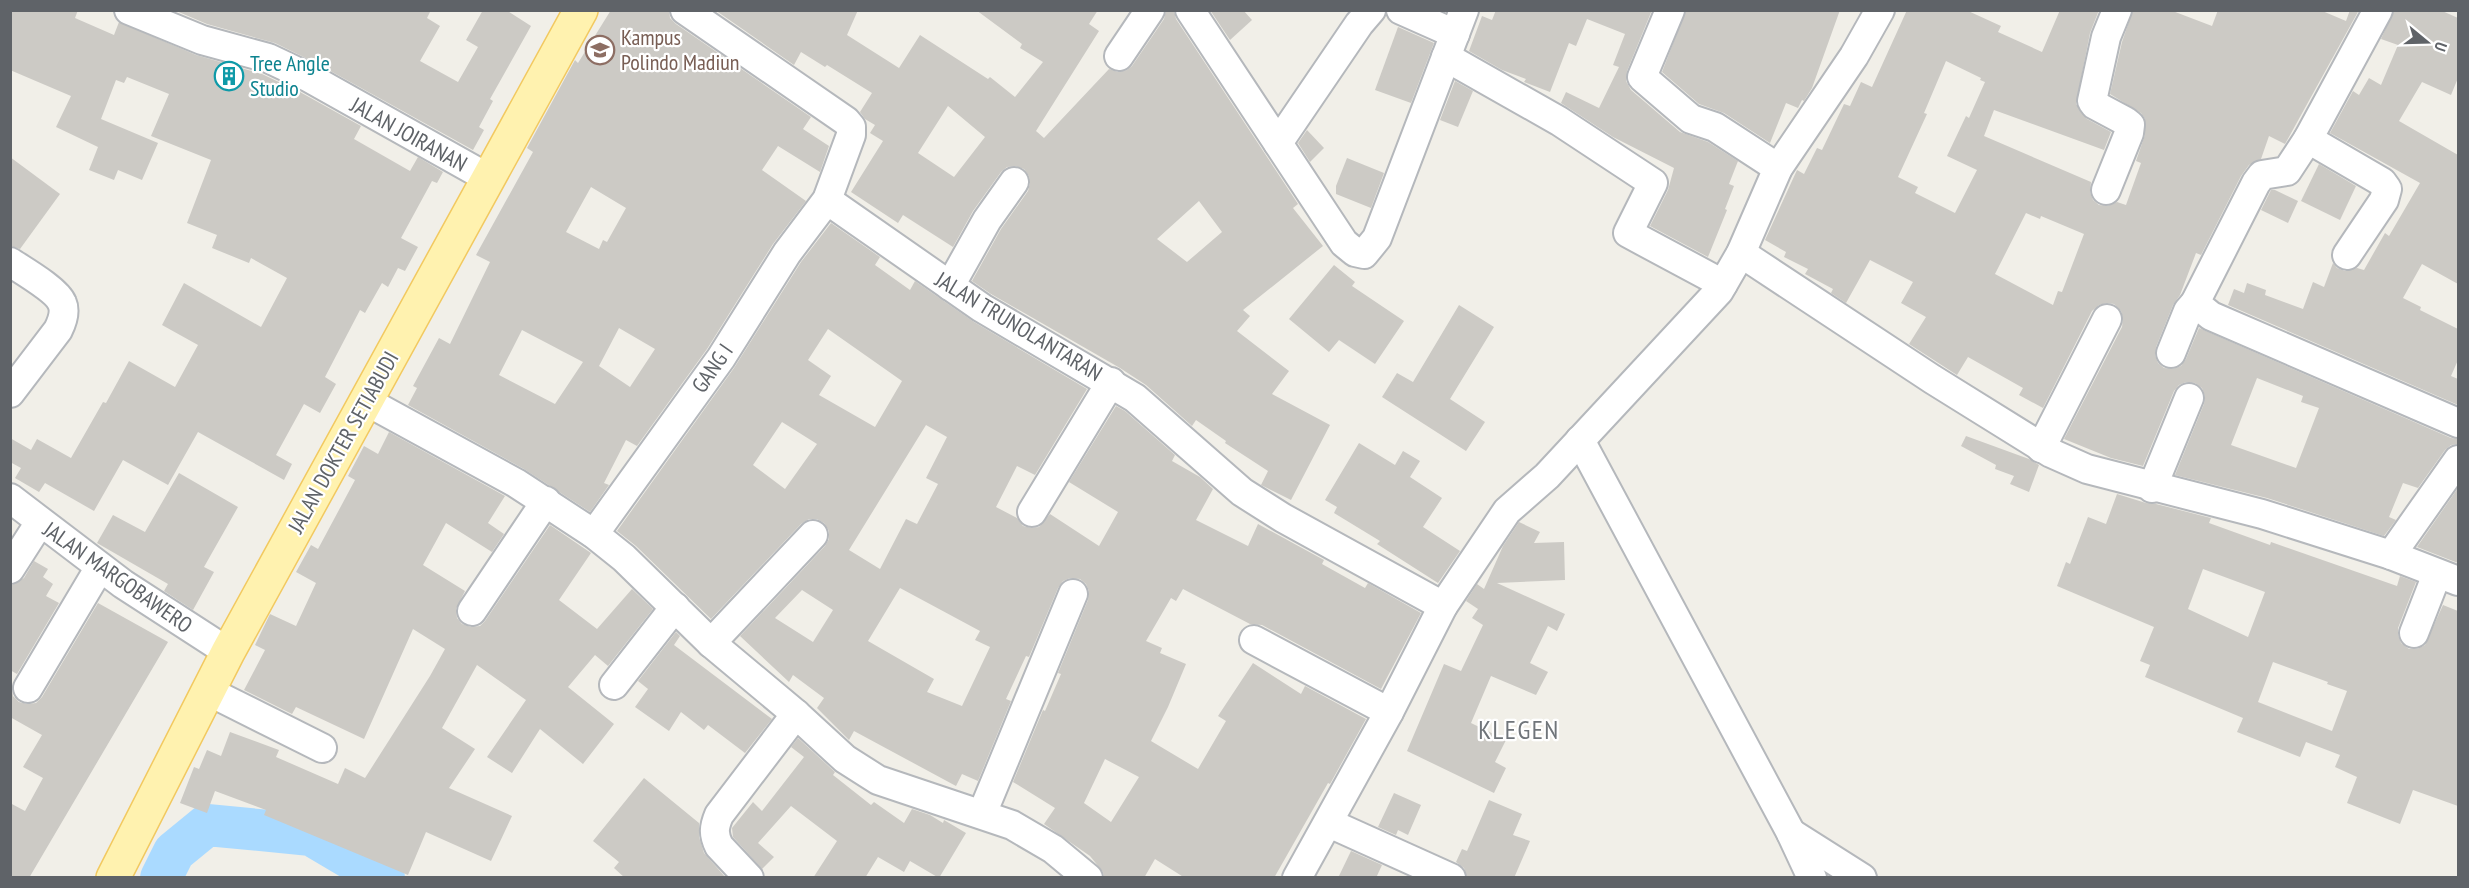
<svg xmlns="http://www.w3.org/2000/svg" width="2469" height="888" font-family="'PT Sans Narrow',sans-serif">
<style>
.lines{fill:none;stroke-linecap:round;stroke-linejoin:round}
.river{stroke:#aadaff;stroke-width:42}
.building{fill:#cccac5;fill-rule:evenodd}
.minor-casing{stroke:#b5b8bc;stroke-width:32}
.major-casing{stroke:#f2c960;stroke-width:36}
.minor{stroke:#fff;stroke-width:28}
.major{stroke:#fff2af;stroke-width:33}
.labels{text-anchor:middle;stroke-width:4.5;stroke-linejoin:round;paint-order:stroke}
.education-label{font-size:22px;fill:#785e54;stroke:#fff;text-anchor:start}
.culture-label{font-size:22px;fill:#0d838f;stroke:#fff;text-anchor:start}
.street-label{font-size:22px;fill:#5f6368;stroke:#fff}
.quarter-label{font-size:26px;letter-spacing:1.5px;fill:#70757a;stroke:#fff}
</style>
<rect width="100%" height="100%" fill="#f1efe8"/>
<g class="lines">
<path class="river" d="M161,878l13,-26 33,-27 104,10 73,43"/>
</g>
<g class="building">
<path d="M10,10h68l-3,8 39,17 5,-13 77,33 66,19 38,18 61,34 -7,13 56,32 8,-14 25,15 -6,11 -5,-2 -31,57 17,9 -13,24 -7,-3 -10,19 -6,-4 -17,30 -5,-3 -35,67 11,7 -16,29 -16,-9 -28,51 16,9 -8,16 -86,-48 -30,53 -45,-25 -29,51 -49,-28 -6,9 -24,-14 6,-10 -11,-6v-24l21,12 6,-11 34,19 32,-56 3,1 23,-42 46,26 23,-42 -36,-20 22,-42 77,44 26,-49 -36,-20 -2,5 -37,-15 5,-13 -30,-12 24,-63 -60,-24 18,-42 -42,-17 -3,6 -8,-3 -15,39 57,24 -16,37 -24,-10 -4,10 -25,-10 9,-23 -42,-20 15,-31 -61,-26z"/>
<path d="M174,10h257l-4,8 13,8 -20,35 38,21 20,-35 -12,-7 17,-30h23l25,16 -41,73 3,2 -14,26 5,3 -11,20 -157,-87 -41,-20 -68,-19z"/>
<path d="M611,10h58l1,8 6,6 135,93 -8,12 26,17 -9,26 -42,-26 -16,24 44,31 -33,43 -66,105 -70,97 -11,-6 -22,43 5,2 -19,27 -66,-43 -116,-64 9,-17 -4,-2 26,-48 11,6 40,-82 -14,-7 57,-103 -6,-4 48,-88 3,3zM591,187l35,21 -19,34 -4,-2 -4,9 -33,-17zM619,328l36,21 -25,38 -31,-21zM522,330l61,32 -28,42 -56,-29z"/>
<path d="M715,10h143l-11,25 52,33 21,-33 68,44 2,-2 25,20 28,-35 -23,-14 2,-4 -46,-34h122l-9,14 10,7 -63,100 8,7 65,-69 9,3 9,-2 5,-4 32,-47 2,-9h8l2,9 122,185 -5,4 30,38 -80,64 7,6 -13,15 52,40 -17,23 58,31 -39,75 -30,-15 7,-14 -43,-28 1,-2 -30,-21 -4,6 -46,-41 -26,-17 -129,-74 -19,-13 29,-52 27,-38 2,-8 -1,-7 -5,-7 -9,-3 -8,1 -6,5 -28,39 -20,36 -50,-32 -5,8 -47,-31 32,-51 -13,-8 5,-8 -10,-6 -5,-7 12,-19 -45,-28 -2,2 -24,-15 -7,13zM948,106l37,31 -31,40 -36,-24zM1199,201l23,31 -35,30 -30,-23z"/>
<path d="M1210,10h33l9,10 -22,20z"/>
<path d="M1496,10h156l-25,61 -1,10 5,9 49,42 28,10 30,19 -9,23 5,2 -9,23 2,1 -19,47 -58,-31 18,-36 6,-22 -61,-31 -52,-34 5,-11 33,16 20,-41 -6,-2 12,-31 -38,-15 -11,27 -7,-3 -19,49 -26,-10 2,-3 -24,-9 -33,-19 13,-35 10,4z"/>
<path d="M1686,10h154l-28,78 -8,13 -2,-1 -4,8 -12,-5 -16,40 -46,-30 -25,-9 -37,-32z"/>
<path d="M1907,10h59l35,16 -3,6 44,20 18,-42h39l-9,23 -14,71 11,15 24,13 -7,18 -110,-40 -10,26 107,46 -1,10 3,8 6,5 9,1 9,-4 9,3 15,-42 -5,-2 9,-26v-16l-4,-6 -31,-19 12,-52 11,-32h37l42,16 6,-16h102l26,11 4,-11h9l-74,134 -16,-8 -8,23 -12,6 -8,11 -40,79 -5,-2 -16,42 -7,10 -17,42 -1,8 3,8 6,5 9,1 8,-3 5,-7 13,-31 252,110 7,1v5l-7,1 -6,5 -27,38 -15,-5 -14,34 7,3 -12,16 -117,-38 -92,-23 29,-71 1,-8 -3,-8 -7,-5 -9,-1 -7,3 -5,6 -31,75 -32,-8 -47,-19 58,-112 1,-8 -2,-8 -7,-7 -7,-1 -8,2 -7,6 -49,97 -24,-13 4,-7 -55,-31 -11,18 -48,-31 17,-27 -25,-14 12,-21 -43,-22 -24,43 -15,-10 2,-4 -28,-15 3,-5 -24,-12 2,-5 -21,-12 32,-70 7,4 13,-26 5,2 22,-46 6,2 11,-24 11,5zM1946,61l35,17 -1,2 5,2 -16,36 -3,-2 -19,40 30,14 -22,43 -40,-20 3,-6 -20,-10 29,-63 -3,-1zM2026,213l14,6 1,-3 43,18 -22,58 -4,-1 -5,14 -58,-31zM2257,378l46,18 -2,6 18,6 -23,60 -65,-23z"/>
<path d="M2394,10h46l18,8v60l-7,17 -29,-13 -23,39 59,34v129l-36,-20 -19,34 18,9 -1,3 38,19v31l-7,16 7,3v26l-230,-100 6,-16 10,4 3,-10 19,7 -1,5 38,14 10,-27 11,5 9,-24 4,5 8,3 12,-3 7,2 21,-37 4,3 31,-53 -90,-50 23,-42 6,4 10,-17 12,7 17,-40 -17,-6z"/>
<path d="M1398,27l36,16 -23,60 -36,-13z"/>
<path d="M1455,81l18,10 -15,36 -18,-7z"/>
<path d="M1307,130l17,18 -14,14 -12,-19z"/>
<path d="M10,157l50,37 -40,55 -10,-3z"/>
<path d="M1347,158l37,15 -13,35 -35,-14v-8z"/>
<path d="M2319,164l37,22 -16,34 -39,-19z"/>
<path d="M2271,190h4l23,11 -10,22 -27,-13z"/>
<path d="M831,223l49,34 -5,8 35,25 5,-9 59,41 113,67 -52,86 -18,-9 -21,41 21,11 6,8 8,2 8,-1 11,-13 49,32 19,-34 -49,-30 47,-76 9,5 50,44 -3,6 28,16 13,12 -17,31 52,26 10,-22 66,36 -2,4 43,24 3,-5 53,30 -40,76 -119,-64 -12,-1 -67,-35 -7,12 -5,-3 -25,43 16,7 -2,5 26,11 -18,43 -17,34 47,28 28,-48 -8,-5 35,-53 48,31 4,-8 61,33 -36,65 -2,-1 -54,95h-89l-30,-19 -11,19h-40l-1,-6 -13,-16 -46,-32 11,-16 -42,-26 30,-72 2,1 16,-37 -3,-1 30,-73 1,-9 -3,-7 -6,-5 -10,-1 -7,3 -5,7 -29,69 -3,-1 -20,43 5,2 -33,80 -16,-7 -6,12 -102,-55 -5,9 -32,-32 7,-10 -31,-23 -4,7 -49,-46 85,-90 4,-7v-8l-5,-8 -7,-4h-8l-8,5 -90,95 -75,-73 -19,-15 117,-163 67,-106zM828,329l74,52 -27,46 -56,-32 12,-19 -23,-16zM782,422l35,22 -32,45 -32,-24zM926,425l21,12 -21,41 12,6 -21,40 -11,-5 -26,50 -31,-19zM900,588l80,43 -5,9 15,7 -28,59 -35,-14 7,-13 -66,-38zM802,590l31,20 -20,32 -38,-24zM1105,759l34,18 -28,45 -27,-19z"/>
<path d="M1334,265l21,17 -3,4 52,35 -29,43 -36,-24 -10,12 -40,-33z"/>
<path d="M1459,305l35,22 -44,72 35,23 -19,29 -84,-54 15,-24 16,9z"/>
<path d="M389,432l116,64 -17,27 16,11 -12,18 -46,-29 -23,42 42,26 -9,18 1,9 5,6 9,3 9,-1 5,-5 65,-96 41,28 -32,47 38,29 35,-40 21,20 -45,57 -13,-11 -27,32 46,37 -31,40 -43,-35 -28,44 -25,-16 39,-57 -49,-35 -35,63 33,21 -26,39 63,28 -21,45 -65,-29 -18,43 -144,-60 2,-5 -51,-19 -8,22 -27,-10 14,-36 5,2 8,-19 14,6 9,-24 49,18 -3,7 62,27 7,-16 20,10 65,-102 15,-27 -32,-20 -49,110 -68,-32 -4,7 -48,-24 21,-40 -10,-5 15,-31 26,12 20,-43 -20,-11 15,-27 7,4 37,-69 -7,-4 16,-30 14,8z"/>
<path d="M1966,436l63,23 10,6 -10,27 -19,-8 4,-8 -19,-7 1,-4 -35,-19z"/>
<path d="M1359,443l36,22 8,-14 17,10 -10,16 32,21 -19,29 37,24 -22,32 -61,-39 3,-3 -46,-28 3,-6 -12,-7z"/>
<path d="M179,473l59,34 -34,60 10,5 -21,38 -29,-19 4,-7 -71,-41 16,-28 32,17z"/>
<path d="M2458,488v75l-41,-16z"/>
<path d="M2117,494l29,9 10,1 55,14 -2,5 61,22 1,-3 126,44 3,-10 16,6 -18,46v7l3,8 8,6h8l8,-4 18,-40 15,6v195l-45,-16 -13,34 -53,-21 10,-26 -22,-10 5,-12 -34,-13 -6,15 -63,-25 6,-14 -98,-41 5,-12 -10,-4 14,-34 -97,-41 9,-24 4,2 18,-47 18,7zM2203,569l62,23 -17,45 -60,-28zM2273,662l55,20 -1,2 20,7 -15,40 -74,-29z"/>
<path d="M1519,522l21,10 -6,11 30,-1 1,38 -68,3 68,31 -8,17 -9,-5 -18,37 18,9 -12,23 -45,-19 -20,47 35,17 -11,22 11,6 -12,25 -87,-42 37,-87 17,7 22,-46 -11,-7 6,-9 -12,-8 11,-17 7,5 19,-43z"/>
<path d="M34,561l14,8 -5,8 10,7 -7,12 13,7 -42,71 -7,-4v-84l14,-8z"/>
<path d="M98,603l70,39 -139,236h-19v-75l15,8 18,-33 -20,-11 19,-32 -32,-18v-27l2,-2 1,8 6,6 8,2 9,-1 6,-6z"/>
<path d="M676,632l4,4 -6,9 98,74 -27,34 -37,-28 -4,5 -23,-18 -12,19 -34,-24 13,-18 -10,-8z"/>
<path d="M798,738l37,34 -2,3 38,30 3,-3 30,21 8,-14 18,6 13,8 1,-3 22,13 -27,45 -29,-17 -6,11 -26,-15 -13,21h-52l24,-37 -46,-35 -33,37 16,14 -12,12 -29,-32 -1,-9 21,-26 9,9 42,-54 -13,-10z"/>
<path d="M644,778l55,45v14l5,16 22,25h-101l-11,-10 5,-6 -26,-21z"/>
<path d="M1394,793l27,12 -13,30 -10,-5 -2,5 -18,-8z"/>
<path d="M1489,800l33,14 -9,21 17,6 -16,37h-47l-3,-10 -8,-6 6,-13 5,2z"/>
<path d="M1351,851l31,14 -6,13h-38z"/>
</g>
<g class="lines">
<g class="minor-casing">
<g id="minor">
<path d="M129,10l73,30 66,18 40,19 180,101"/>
<path d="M1190,10l154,233 11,9 9,2 13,-16 87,-228"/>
<path d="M1401,10l54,24"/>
<path d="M1670,10l-28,67 49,42 24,8 63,41"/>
<path d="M1119,56l31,-46"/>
<path d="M1446,57l113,64 94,62 -25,50 95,51"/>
<path d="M2308,139l-21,32 -25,4 -6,8 -61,120 16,13 247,107"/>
<path d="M1278,143l81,-119 12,-14"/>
<path d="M2106,190l23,-57 1,-8 -5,-4 -30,-16 -3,-4 14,-64 11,-27"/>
<path d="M827,200l155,108 153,90 107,94 41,26 160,88"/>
<path d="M1741,253l191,126 119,74 36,16 175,45 129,41 67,26"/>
<path d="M2347,255l37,-55 3,-11 -5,-7 -74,-43 70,-129"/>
<path d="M10,262c12,8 47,28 52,41 4,9 0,19 -4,27l-48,63"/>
<path d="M950,286l37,-66 27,-38"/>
<path d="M2171,353l17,-42 7,-8"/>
<path d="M366,401l150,82 78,51 30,24 87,85 85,71 49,45 33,21 134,45 41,24 35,29"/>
<path d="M1580,440l211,393 21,45"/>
<path d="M2041,448l66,-129"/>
<path d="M2152,488l37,-90"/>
<path d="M10,498l113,86 105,68"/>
<path d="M1032,512l79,-130"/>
<path d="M594,534l127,-176 66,-105 40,-53 24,-65v-8l-5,-6 -161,-111"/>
<path d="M2391,555l67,-95"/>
<path d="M10,569l30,-47"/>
<path d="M472,611l74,-110"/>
<path d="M2414,633l23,-59"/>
<path d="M1254,640l135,72"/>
<path d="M711,643l102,-108"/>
<path d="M614,685l61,-78"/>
<path d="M28,688l72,-121"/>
<path d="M208,691l114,57"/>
<path d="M982,814l91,-220"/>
<path d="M1329,823l122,55"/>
<path d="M1791,833l71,45"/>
<path d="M749,878l-30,-32c-6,-12 -5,-19 0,-31l77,-101"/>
<path d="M1297,878l92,-166 54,-106 64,-95 40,-35 172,-185 22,-38 37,-85 76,-112 26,-46"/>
</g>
</g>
<g class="major-casing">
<path id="major" d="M113,878l115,-226 353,-642"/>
</g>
<use href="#minor" class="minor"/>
<use href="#major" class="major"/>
</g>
<defs>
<g id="school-ring" transform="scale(1.5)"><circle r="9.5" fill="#fff" stroke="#8d6e63" stroke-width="1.5"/><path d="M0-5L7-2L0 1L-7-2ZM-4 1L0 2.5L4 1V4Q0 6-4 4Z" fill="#8d6e63"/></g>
<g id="building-ring" transform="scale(1.5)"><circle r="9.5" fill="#fff" stroke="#0f9aa8" stroke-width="1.5"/><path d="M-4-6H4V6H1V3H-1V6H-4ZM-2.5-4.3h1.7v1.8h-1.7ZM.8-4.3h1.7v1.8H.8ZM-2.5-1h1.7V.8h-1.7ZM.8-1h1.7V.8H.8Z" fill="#0f9aa8"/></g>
</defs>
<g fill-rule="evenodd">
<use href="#school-ring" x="600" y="50"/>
<use href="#building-ring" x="229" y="76"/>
</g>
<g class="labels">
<g class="education-label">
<text x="621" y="45">Kampus<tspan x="621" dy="25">Polindo Madiun</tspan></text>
</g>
<g class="culture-label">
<text x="250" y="71">Tree Angle<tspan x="250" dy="25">Studio</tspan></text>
</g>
<g class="street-label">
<text transform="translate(409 134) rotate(29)" y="8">JALAN JOIRANAN</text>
<text transform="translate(1019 326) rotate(31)" y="8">JALAN TRUNOLANTARAN</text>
<text transform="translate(712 368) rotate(-55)" y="8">GANG I</text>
<text transform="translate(343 442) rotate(-61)" y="8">JALAN DOKTER SETIABUDI</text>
<text transform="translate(118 577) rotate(35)" y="8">JALAN MARGOBAWERO</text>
</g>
<g class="quarter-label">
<text x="1519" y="739">KLEGEN</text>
</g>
</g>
<rect width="2469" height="888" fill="none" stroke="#5f6368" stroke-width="24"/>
<g transform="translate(2427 42) rotate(109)" stroke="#ffffff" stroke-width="4.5" paint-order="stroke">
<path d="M0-4.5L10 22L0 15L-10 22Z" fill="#5f6368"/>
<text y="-9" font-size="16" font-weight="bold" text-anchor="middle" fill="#5f6368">U</text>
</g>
</svg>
